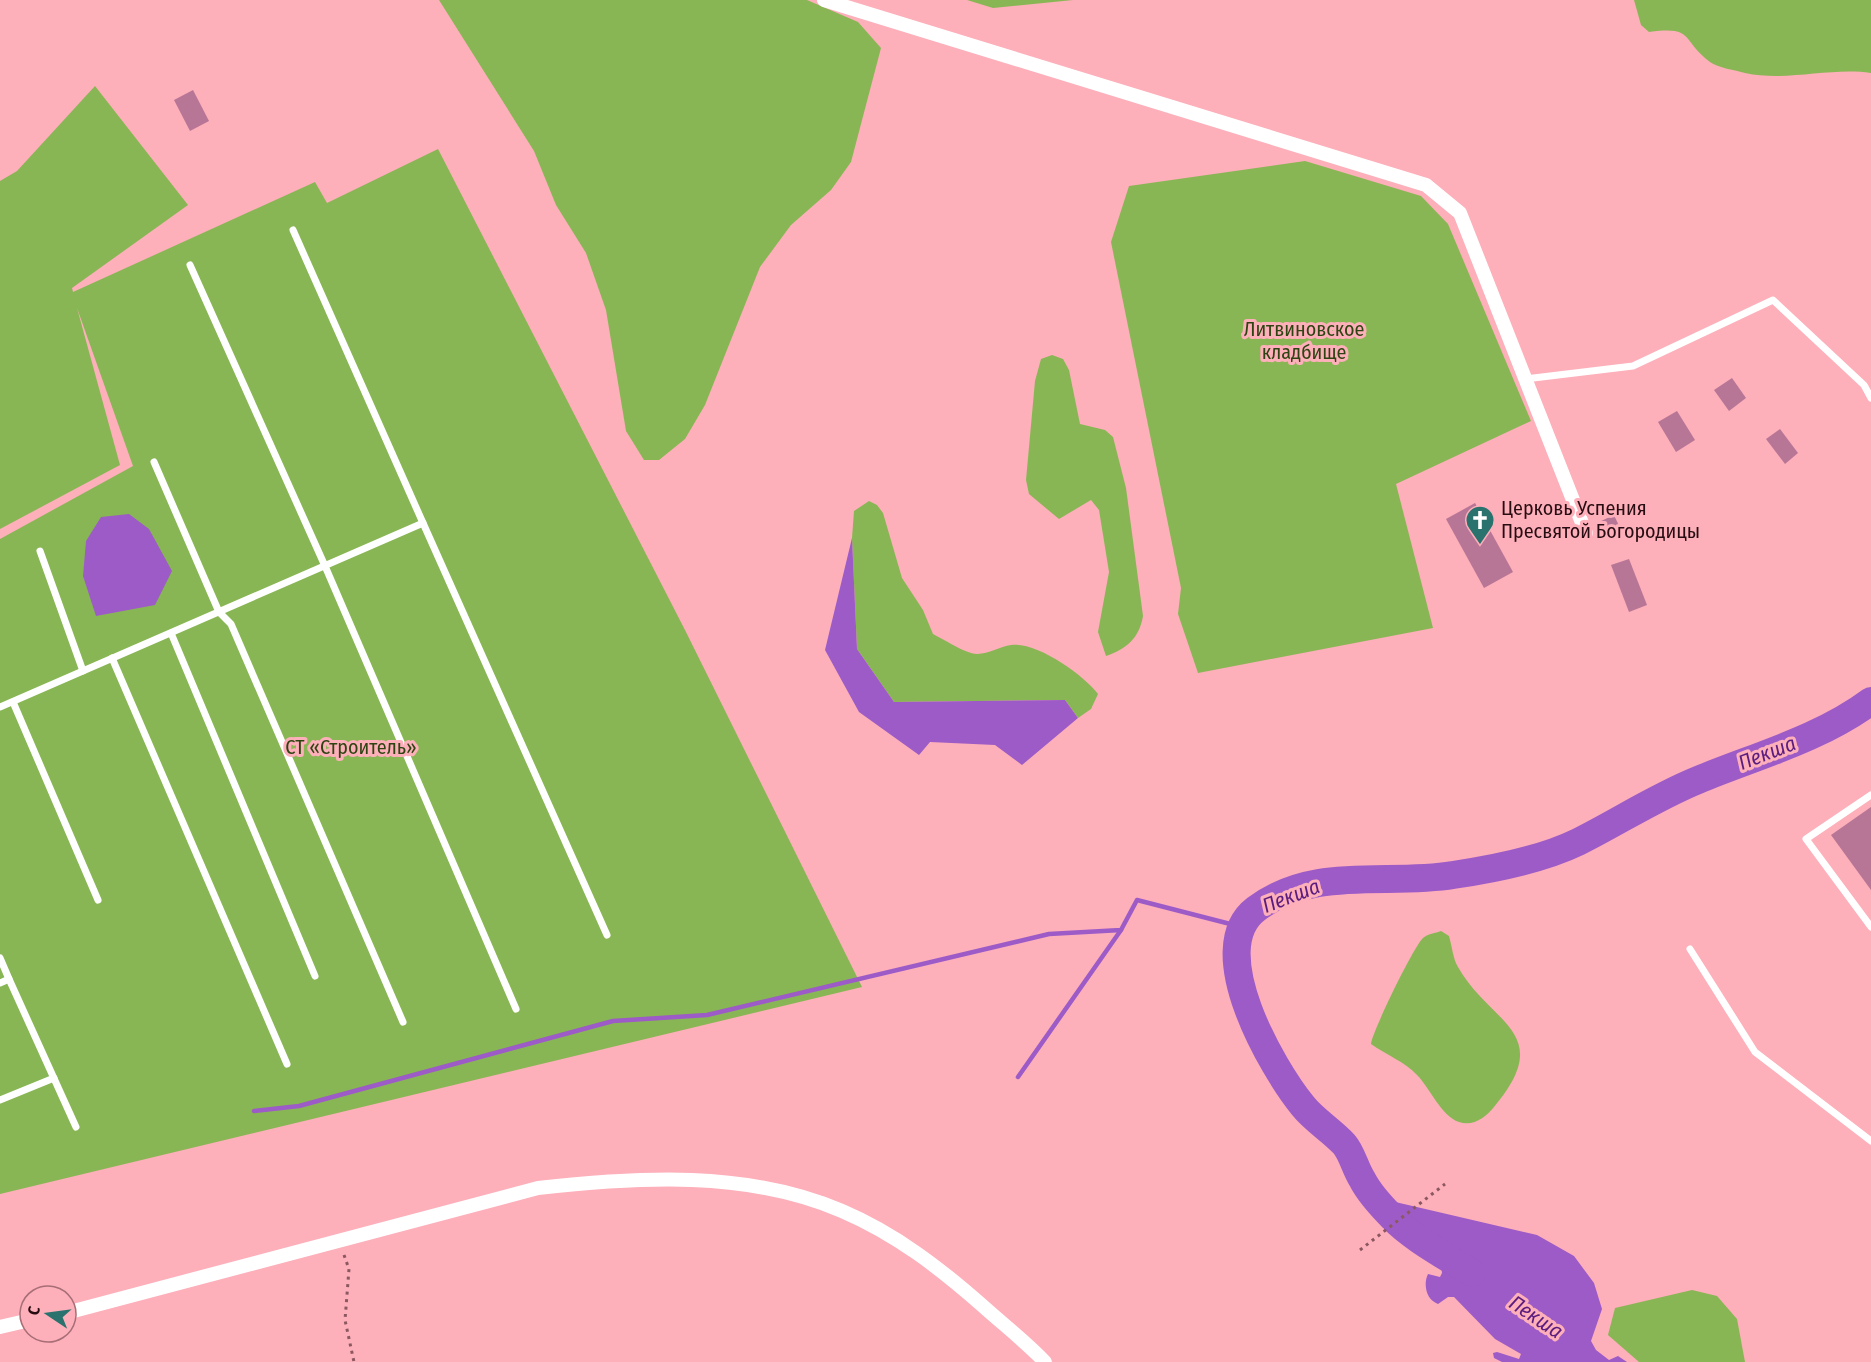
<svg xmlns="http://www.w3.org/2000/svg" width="1871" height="1362" font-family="'Fira Sans Condensed',sans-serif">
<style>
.green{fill:#89b654}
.water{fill:#9c5bc7}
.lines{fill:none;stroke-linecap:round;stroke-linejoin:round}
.stream{stroke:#9c5bc7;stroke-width:4.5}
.river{stroke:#9c5bc7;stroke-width:28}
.building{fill:#b87696}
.path{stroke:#8b5860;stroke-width:3;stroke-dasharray:3 4.5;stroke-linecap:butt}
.lane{stroke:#fff;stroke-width:7}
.street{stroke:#fff;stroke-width:14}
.labels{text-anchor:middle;stroke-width:6;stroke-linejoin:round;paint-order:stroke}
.park-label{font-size:20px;fill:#2d4311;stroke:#fdafba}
.poi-label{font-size:20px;fill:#270c11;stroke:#fdafba;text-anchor:start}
.water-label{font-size:21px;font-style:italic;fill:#5b1c7f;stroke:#fdafba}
</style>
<rect width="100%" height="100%" fill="#fdafba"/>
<g class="green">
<path d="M439,0h368l51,22 23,26 -30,114 -20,28 -40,35 -31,42 -55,138 -20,34 -26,21h-15l-18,-29 -20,-121 -20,-57 -30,-48 -22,-54z"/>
<path d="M967,0h106l-80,8z"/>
<path d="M1634,0h237v73c-41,-6 -84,9 -126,0 -10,-3 -27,-5 -35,-11 -30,-23 -15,-36 -61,-30l-8,-7z"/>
<path d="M95,86l93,119 -116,83 1,4 242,-110 12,21 111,-54 247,481 177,357 -862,207v-655l133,-73 -56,-158 43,157 -120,64v-348l17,-10z"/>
<path d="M1305,161l116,35 27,28 83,197 -135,63 37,144 -235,45 -20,-59 3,-26 -70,-346 18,-56z"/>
<path d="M1052,355l11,4 6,11 11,54 25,6 8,7 13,51 17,128c-4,23 -17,33 -37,40l-8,-24 11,-60 -10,-62 -8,-10 -32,19 -30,-25 -3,-14 9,-99 6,-22z"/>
<path d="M869,501l8,4 6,8 19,65 21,32 10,24c12,6 25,15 38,19 13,4 27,-6 40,-8 25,-4 73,30 87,49l-7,15 -13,9 -13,-18 -171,2 -37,-53 -5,-111 2,-27z"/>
<path d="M1441,931l8,5c3,10 4,23 9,31 32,57 99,65 36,140 -8,10 -21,20 -35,15 -18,-6 -29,-34 -42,-47 -12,-13 -32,-21 -46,-31 1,-12 43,-98 52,-106 4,-4 13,-5 18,-7z"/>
<path d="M1692,1290l25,6 20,23 8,43h-106l-31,-27 7,-27z"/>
</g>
<g class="water">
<path d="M129,514l20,15 23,42 -17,34 -59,11 -13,-40 3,-35 15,-24z"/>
<path d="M852,538l5,111 37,53 171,-2 13,18 -56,47 -27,-20 -65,-3 -11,13 -60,-43 -34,-62z"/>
<path d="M1380,1191l11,10 146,34 37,21 20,27 8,26 -11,32 5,9 13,10 9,-4 9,6h-125l-8,-4 -1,-5 4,-1 22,7 2,-5 -26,-15 -41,-42h-6l-10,7c-12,-4 -15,-20 -10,-30l12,3 2,-4 -4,-32 -19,-6 -23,2 -28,-33z"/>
</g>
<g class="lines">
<g class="stream">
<path d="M1018,1077l103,-147"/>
<path d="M254,1111l45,-5 314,-85 94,-6 342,-81 72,-4 16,-30 105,27"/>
</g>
<path class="river" d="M1472,1273c-23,-15 -62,-36 -79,-55 -11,-11 -24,-25 -31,-39 -7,-11 -10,-26 -18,-35 -13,-14 -30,-24 -41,-38 -31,-38 -100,-157 -47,-197 58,-44 132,-23 197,-34 41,-6 88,-15 125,-33 40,-20 78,-45 120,-62 58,-24 122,-41 173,-79"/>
</g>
<g class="building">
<path d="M193,90l16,31 -19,10 -16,-31z"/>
<path d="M1732,378l14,20 -17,13 -15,-21z"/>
<path d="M1677,411l18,29 -19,12 -18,-30z"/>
<path d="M1780,429l18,24 -13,11 -19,-25z"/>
<path d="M1475,503l38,69 -29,16 -38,-69z"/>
<path d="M1614,515l6,13 -15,7 -6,-13z"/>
<path d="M1629,559l18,46 -18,7 -18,-47z"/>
<path d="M1871,807v83l-40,-55z"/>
</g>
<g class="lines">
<g class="path">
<path d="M1360,1250l85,-66"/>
<path d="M344,1255l5,14 -4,51 9,42"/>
</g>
<g class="lane">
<path d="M190,265l135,301 191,443"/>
<path d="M1525,379l108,-13 140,-66 91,85 7,13"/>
<path d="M154,462l65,150 12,12 172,398"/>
<path d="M423,523l184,412"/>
<path d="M40,551l43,120"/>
<path d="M171,633l144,343"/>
<path d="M112,658l175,406"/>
<path d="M13,702l85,198"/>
<path d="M0,707l423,-184 -130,-293"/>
<path d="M1871,795l-65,44 65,88"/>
<path d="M1690,949l65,103 116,89"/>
<path d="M0,958l9,21 -9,4"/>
<path d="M9,979l67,148"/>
<path d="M0,1100l54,-22"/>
</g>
<g class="street">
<path d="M824,0l602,185 34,28 126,320"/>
<path d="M66,1313l472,-125c100,-11 209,-18 304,23 54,23 99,58 142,96 20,18 42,35 61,55"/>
<path d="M0,1327l30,-7"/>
</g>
</g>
<defs>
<g id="church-pin" transform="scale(1.5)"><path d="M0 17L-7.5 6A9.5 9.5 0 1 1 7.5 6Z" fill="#29726e" stroke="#fdafba"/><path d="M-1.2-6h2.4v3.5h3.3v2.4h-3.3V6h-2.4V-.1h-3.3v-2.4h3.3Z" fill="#fff"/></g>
</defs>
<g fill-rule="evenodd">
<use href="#church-pin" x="1480" y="520"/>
</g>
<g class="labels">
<g class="park-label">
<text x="1304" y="336">Литвиновское<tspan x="1304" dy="23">кладбище</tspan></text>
<text x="351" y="754">СТ «Строитель»</text>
</g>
<g class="poi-label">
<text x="1501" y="515">Церковь Успения<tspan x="1501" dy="23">Пресвятой Богородицы</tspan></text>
</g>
<g class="water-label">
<text transform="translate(1767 753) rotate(-21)" y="7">Пекша</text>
<text transform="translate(1291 896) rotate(-21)" y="7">Пекша</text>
<text transform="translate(1536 1317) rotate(34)" y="7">Пекша</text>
</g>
</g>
<g transform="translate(48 1314) rotate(283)"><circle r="28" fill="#fdafba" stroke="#a76e76" stroke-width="1.5"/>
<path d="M0-4.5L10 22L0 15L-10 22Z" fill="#29726e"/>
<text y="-9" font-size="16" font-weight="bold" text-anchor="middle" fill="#270c11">С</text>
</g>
</svg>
